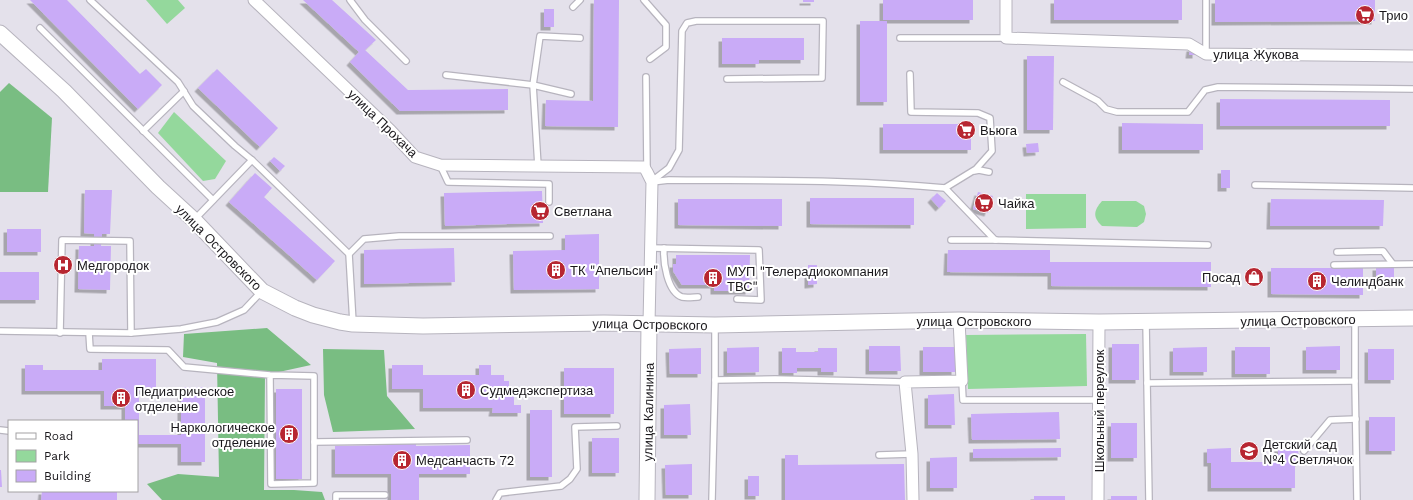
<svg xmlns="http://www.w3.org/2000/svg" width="1413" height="500" font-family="'Work Sans',sans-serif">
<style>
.green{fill:#94d89c}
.forest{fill:#79bd82}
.building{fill:#c9abf7;filter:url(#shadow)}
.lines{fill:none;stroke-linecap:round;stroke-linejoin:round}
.lane-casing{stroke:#b7b4be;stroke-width:8}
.street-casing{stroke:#b7b4be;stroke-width:13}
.secondary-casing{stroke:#b7b4be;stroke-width:17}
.lane{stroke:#fff;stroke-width:5.5}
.street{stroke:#fff;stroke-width:11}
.secondary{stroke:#fff;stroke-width:15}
.labels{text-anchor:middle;stroke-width:4;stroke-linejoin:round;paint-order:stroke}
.poi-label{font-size:13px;fill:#19171b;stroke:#fff;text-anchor:start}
.street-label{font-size:13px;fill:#19171b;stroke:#fff}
</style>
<defs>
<filter id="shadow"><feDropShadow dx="-3.5" dy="3.5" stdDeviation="0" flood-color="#0004"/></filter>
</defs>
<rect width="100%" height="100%" fill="#e4e1eb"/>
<g class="green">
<path d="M146,0h32l7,8 -18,16z"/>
<path d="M174,112l52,49 -11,18 -12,2 -45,-48z"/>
<path d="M1026,194h60v34l-60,1z"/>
<path d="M1102,201h34l8,5 2,8 -2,8 -7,5 -35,-1c-10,-9 -8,-16 0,-25z"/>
<path d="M1086,334l1,52 -119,3 -2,-54z"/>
</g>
<g class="forest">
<path d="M9,83l43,35 -4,74h-48v-100z"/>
<path d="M267,328l44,37 -46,10 -1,115h30l28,2 3,8h-163l-15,-16 31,-10 41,3 -2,-114 -34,-6 1,-23z"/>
<path d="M323,349l61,1 3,46 28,33 -82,3 -9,-37z"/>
</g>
<g class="building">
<path d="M30,0h37l73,74 6,-5 16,16 -24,24z"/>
<path d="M303,0h29l44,40 -11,10 43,40 100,-1v21l-108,1 -50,-49 9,-10z"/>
<path d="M594,0h25l-1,127 -73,-1 1,-26 47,1z"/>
<rect x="803" y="0" width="11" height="2"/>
<rect x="883" y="0" width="90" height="20"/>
<rect x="1054" y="0" width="128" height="20"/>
<path d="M1215,0h160v21l-160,1z"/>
<rect x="544" y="9" width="10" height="18"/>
<rect x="860" y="21" width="27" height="81"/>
<path d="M722,38h82v22h-45v4h-37z"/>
<path d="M1190,48h6v7h-7z"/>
<path d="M1027,56h27l-1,74h-26z"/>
<path d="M217,69l61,59 -18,19 -62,-59z"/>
<path d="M1220,99l170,1v26h-170z"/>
<path d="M1122,123l81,1v26h-81z"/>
<rect x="883" y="124" width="88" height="26"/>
<path d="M1038,143l1,9 -12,1 -1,-9z"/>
<path d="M274,157l11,9 -5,5 -10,-10z"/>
<rect x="1221" y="170" width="9" height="18"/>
<path d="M255,173l17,15 -8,9 71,64 -18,19 -88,-78z"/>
<path d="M85,190h27l-2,44h-8l-1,12h10l-1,44 -32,-1 1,-43h15v-12l-10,-1z"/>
<path d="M542,191l1,32 -98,3 -1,-33z"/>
<path d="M978,192l15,4 -5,17 -15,-4z"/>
<path d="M937,193l9,8 -7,7 -8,-9z"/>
<path d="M810,198h104v27l-104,-1z"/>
<path d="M678,199h104v27l-104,-1z"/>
<path d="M1271,199l113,1 -1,26h-113z"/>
<rect x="7" y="229" width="34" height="23"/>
<path d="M599,234v55l-85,1 -1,-39 52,-1v-15z"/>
<path d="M454,248l1,34 -91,2v-34z"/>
<path d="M948,250h102v12h161v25l-160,-1v-13l-104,-1z"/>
<path d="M676,255h74l-1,36h-35v-6h-32l-9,-14v-7h3z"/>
<path d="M808,265h9v19l-9,1z"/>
<path d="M1376,267h18v14l-18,-1z"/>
<path d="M1271,268h92v27l-92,-1z"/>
<rect x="0" y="272" width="39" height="28"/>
<rect x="1112" y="344" width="27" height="36"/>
<path d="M869,346h31l1,25h-32z"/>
<path d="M1340,346v24h-34v-23z"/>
<path d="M759,347v25l-32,1v-25z"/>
<rect x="923" y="347" width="32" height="25"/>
<path d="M1207,347v25h-34v-24z"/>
<rect x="1235" y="347" width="35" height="27"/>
<path d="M701,348v26h-31l-1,-25z"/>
<path d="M782,348h14v4h22v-4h19v24h-16v-4h-24v5h-15z"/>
<rect x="1368" y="349" width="26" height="31"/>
<path d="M102,359h54v32h-17v44h42v-48h24v75h-24v-18h-44v-23h-12v-15h-21v-15h-79v-26h18v5h59z"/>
<path d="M392,365h31v10h56v-10h12v10h13v6h5v11h5v13h7v8h-29l1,-5h-70v-19h-31z"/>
<rect x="564" y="368" width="50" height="46"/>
<rect x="276" y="389" width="26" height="90"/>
<path d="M954,394l1,31h-27v-30z"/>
<path d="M690,404l1,31h-27v-30z"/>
<rect x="530" y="410" width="22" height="67"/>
<path d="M1059,412l1,27 -88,1 -1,-26z"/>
<rect x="1369" y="417" width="26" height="34"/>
<rect x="1111" y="423" width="26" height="35"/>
<rect x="592" y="438" width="27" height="35"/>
<path d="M391,442h25v4l54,-1v29h-51v26h-28v-26h-56v-28l56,-1z"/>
<path d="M1061,448v9l-88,1v-9z"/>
<path d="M1231,448v14h47v-14h20l1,15h-4v25h-84v-25h-4v-14z"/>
<path d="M785,455h13v10l106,-1 1,36h-120z"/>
<path d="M957,457v31h-27v-30z"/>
<path d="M692,464v31h-26l-1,-30z"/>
<path d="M0,470h1l1,17h-2z"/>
<rect x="748" y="476" width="11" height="20"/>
<path d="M42,491h75v9h-76z"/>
<rect x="1034" y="496" width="31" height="4"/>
<rect x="1111" y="496" width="26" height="4"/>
</g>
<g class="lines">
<g class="lane-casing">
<g id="lane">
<path d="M90,0l88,82 15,24 42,40 17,14 97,94 4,69"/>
<path d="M350,0l15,20 41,41"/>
<path d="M644,0l22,25v22l-16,12"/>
<path d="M1206,0v54"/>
<path d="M573,7l7,-7"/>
<path d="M40,28l173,172"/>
<path d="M900,38h106"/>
<path d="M910,74l1,38 67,1 12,5 2,33 -16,18 -31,19"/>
<path d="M446,75l87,10 38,9"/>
<path d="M646,77l1,91"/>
<path d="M1063,82l35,19 8,8 11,3h71l17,-22 13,-3 195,2"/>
<path d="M143,131l41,-40"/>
<path d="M440,165l8,17 101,2v18"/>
<path d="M538,166l-5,-81 7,-49 40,2"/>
<path d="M974,171l5,-1 10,2"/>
<path d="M652,181l17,-13 10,-18 3,-119 5,-8 9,-2h127l-1,57 -95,1"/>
<path d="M652,182l17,-2c92,1 185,-1 276,8l50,52 213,5"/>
<path d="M1255,185l158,3"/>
<path d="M194,220l58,-60"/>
<path d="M951,240h45"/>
<path d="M650,248l109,2 2,50 -24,-1"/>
<path d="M664,248c-1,13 3,44 18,49 5,1 12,0 16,0"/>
<path d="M1337,252l46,-1 9,12"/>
<path d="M349,254l15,-15 35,-3h151"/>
<path d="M1334,265l79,-1"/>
<path d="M1146,322l3,178"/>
<path d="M0,331l131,2 50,-4 36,-7 27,-12 18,-19"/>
<path d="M60,333l2,-93 68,1 1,92"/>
<path d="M89,333l1,16 78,1 16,17 86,8 44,1v107l-43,1 -1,-109"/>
<path d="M715,380l60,-1 130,3"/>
<path d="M962,381l1,19h136"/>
<path d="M1355,381l2,119"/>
<path d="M1147,383l208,-2v-62"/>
<path d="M0,430l9,1"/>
<path d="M314,442l153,-2"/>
<path d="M1304,451l26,-31 26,-1"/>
<path d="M879,455l33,-1"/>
<path d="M336,500v-5h49"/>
<path d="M496,500l4,-7 61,-7 9,-7 7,-10 -2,-42 42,-1"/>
<path d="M712,500l3,-120v-55"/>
</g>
</g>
<g class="street-casing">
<g id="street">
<path d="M254,0l136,130 25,27 25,8 204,2 3,5 5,10 -3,142"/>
<path d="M1006,0v38l183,6 17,10 207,2"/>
<path d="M913,500l-1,-46 -7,-72 57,-1 -3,-61"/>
<path d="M1098,500l1,-178"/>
</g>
</g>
<g class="secondary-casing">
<g id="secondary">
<path d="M0,33l64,58 94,96 36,33 68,71 33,17 18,7 27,7 13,2 70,2 181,-3 111,2 244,-5 140,2 314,-4"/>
<path d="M647,500l2,-176"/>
</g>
</g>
<use href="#lane" class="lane"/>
<use href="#street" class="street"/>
<use href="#secondary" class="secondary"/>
</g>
<defs>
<g id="supermarket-disc" transform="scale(1)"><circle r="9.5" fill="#b72631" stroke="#fff"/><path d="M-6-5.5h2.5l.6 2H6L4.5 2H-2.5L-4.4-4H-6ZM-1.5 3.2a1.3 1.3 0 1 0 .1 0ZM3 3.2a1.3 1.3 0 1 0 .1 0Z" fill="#fff"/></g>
<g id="hospital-disc" transform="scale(1)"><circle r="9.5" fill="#b72631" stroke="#fff"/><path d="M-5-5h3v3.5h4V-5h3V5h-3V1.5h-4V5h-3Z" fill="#fff"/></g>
<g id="building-disc" transform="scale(1)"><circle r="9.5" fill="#b72631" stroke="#fff"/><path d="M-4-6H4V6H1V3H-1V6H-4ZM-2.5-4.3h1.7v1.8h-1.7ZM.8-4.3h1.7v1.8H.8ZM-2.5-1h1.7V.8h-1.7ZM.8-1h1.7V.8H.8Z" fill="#fff"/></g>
<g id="shop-disc" transform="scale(1)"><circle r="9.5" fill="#b72631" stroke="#fff"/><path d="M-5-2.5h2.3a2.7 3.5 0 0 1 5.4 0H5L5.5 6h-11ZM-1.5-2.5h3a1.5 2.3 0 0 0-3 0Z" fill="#fff"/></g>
<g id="school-disc" transform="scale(1)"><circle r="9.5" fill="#b72631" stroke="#fff"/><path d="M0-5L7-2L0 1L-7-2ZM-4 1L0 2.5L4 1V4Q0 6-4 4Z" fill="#fff"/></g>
</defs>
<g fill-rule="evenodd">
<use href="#supermarket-disc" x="1365" y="15"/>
<use href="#supermarket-disc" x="966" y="130"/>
<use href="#supermarket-disc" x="984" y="203"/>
<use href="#supermarket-disc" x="540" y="211"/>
<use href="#hospital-disc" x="63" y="265"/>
<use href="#building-disc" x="556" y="270"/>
<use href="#shop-disc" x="1254" y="277"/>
<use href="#building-disc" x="713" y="278"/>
<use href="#building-disc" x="1317" y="281"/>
<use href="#building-disc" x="466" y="390"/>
<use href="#building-disc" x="121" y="398"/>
<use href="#building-disc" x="289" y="434"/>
<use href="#school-disc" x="1249" y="451"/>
<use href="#building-disc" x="402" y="460"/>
</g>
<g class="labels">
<g class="poi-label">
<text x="1379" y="20">Трио</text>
<text x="980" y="135">Вьюга</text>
<text x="998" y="208">Чайка</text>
<text x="554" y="216">Светлана</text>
<text x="77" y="270">Медгородок</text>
<text x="570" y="275">ТК "Апельсин"</text>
<text x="727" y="276">МУП "Телерадиокомпания<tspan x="727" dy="15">ТВС"</tspan></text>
<text x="1240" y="282" text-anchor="end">Посад</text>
<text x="1331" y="286">Челиндбанк</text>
<text x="480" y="395">Судмедэкспертиза</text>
<text x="135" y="396">Педиатрическое<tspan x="135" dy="15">отделение</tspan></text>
<text x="275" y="432" text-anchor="end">Наркологическое<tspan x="275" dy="15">отделение</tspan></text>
<text x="1263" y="449">Детский сад<tspan x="1263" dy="15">№4 Светлячок</tspan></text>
<text x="416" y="465">Медсанчасть 72</text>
</g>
<g class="street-label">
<text x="1256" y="59">улица Жукова</text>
<text transform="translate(383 123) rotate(44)" y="5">улица Прохача</text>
<text transform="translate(219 247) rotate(45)" y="5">улица Островского</text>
<text transform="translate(1298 320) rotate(-1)" y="5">улица Островского</text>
<text x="974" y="326">улица Островского</text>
<text transform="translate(650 324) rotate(1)" y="5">улица Островского</text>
<text transform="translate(1099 411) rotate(-90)" y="5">Школьный переулок</text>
<text transform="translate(648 412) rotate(-89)" y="5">улица Калинина</text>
</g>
</g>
<rect x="8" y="420" width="130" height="72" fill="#ffffff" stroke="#a3a2a4"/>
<rect x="16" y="433" width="20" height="6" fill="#ffffff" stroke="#a3a2a4"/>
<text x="44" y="440" font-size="12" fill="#19171b">Road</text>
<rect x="16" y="450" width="20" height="12" fill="#94d89c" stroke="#a3a2a4"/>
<text x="44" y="460" font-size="12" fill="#19171b">Park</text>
<rect x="16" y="470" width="20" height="12" fill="#c9abf7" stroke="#a3a2a4"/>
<text x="44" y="480" font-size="12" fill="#19171b">Building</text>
</svg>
